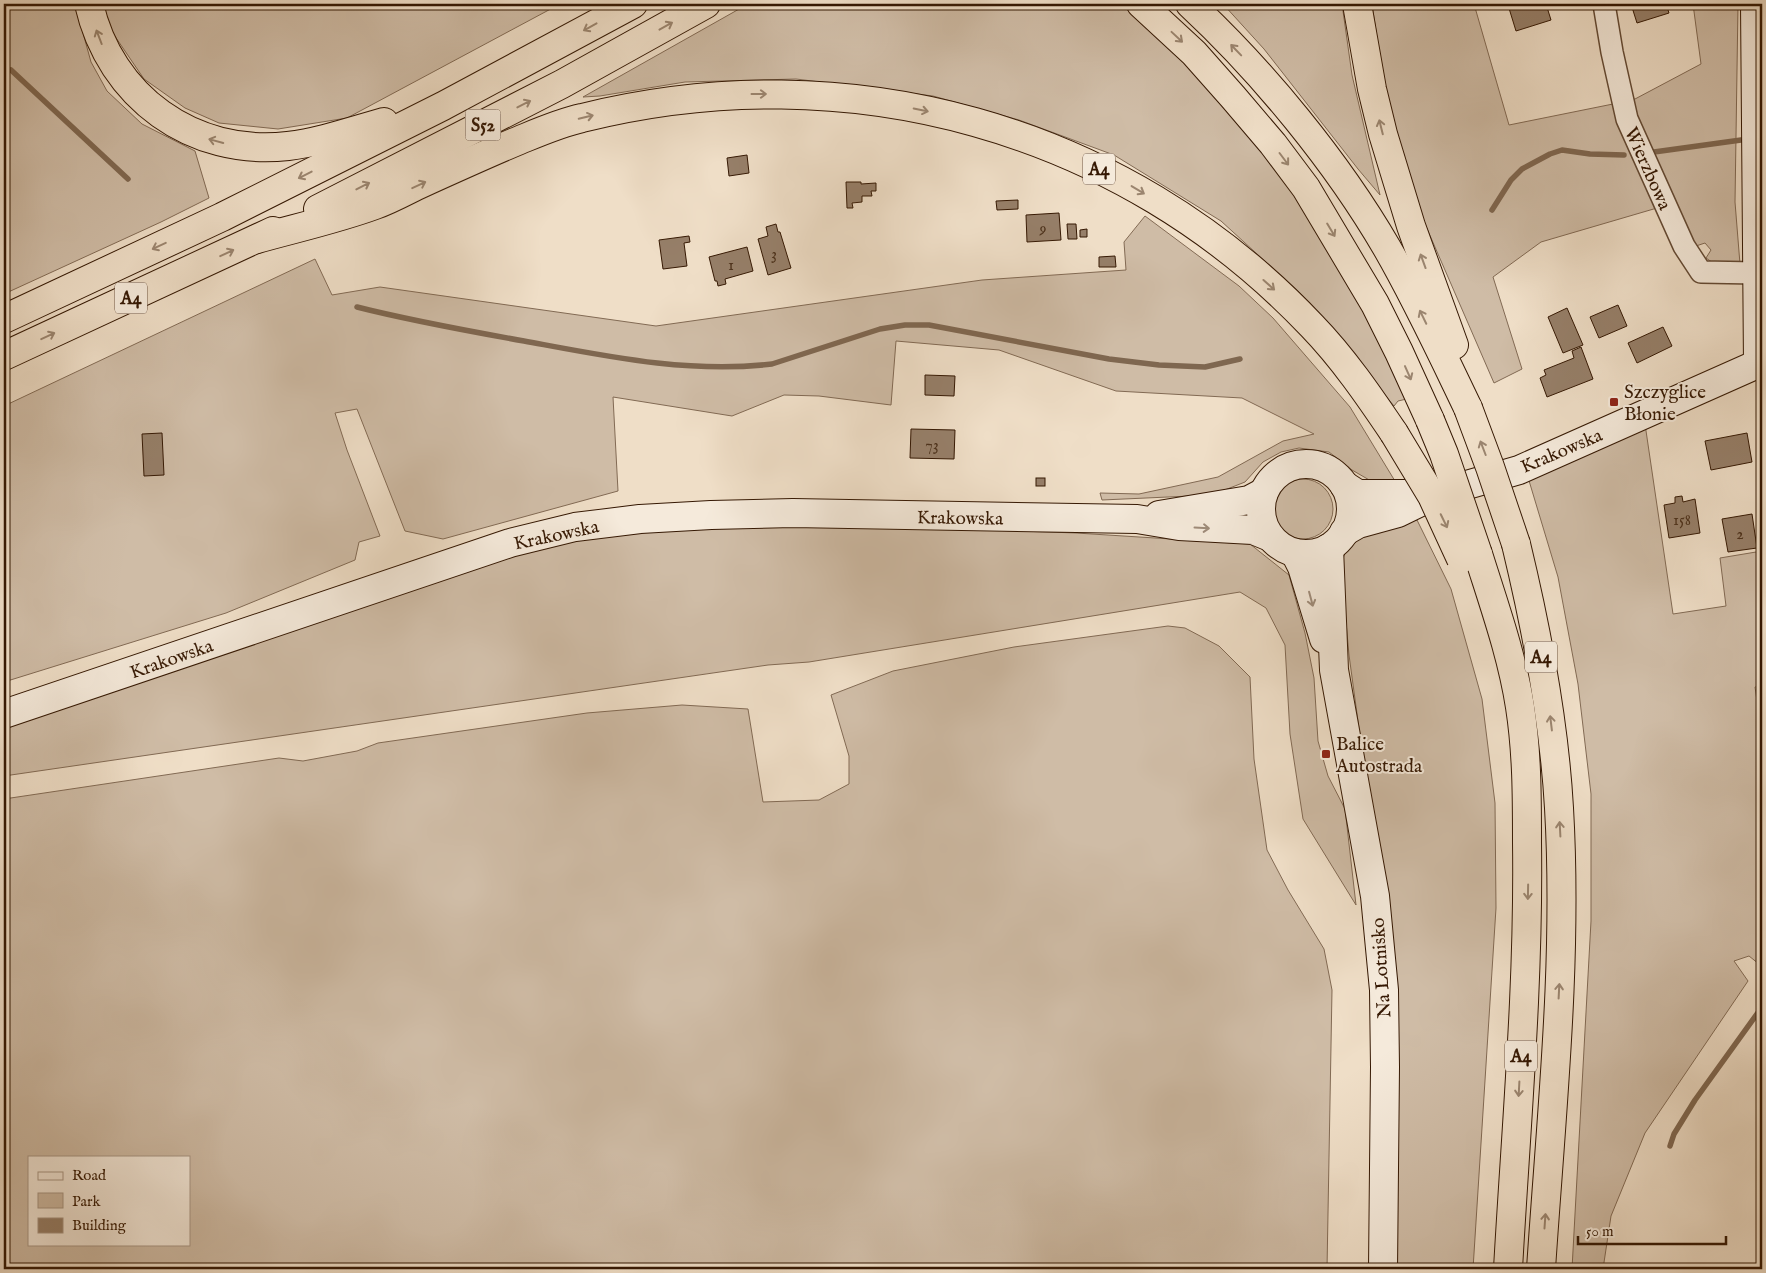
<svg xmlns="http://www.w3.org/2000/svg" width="1766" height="1273" font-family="'IM FELL English',serif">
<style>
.green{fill:#cfbca6;stroke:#826a54;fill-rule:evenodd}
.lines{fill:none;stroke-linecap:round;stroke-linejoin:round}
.stream{stroke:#7f6750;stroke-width:5.5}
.building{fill:#967f69;stroke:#351803}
.street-casing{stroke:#644a34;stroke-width:24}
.secondary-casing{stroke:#351803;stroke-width:30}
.highway-casing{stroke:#351803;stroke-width:30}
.street{stroke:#f5eadb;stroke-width:21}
.secondary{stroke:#f5eadb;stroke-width:28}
.highway{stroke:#efdec7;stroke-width:28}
.highway-bridge-casing{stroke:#351803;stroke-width:30;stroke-linecap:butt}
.highway-bridge{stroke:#efdec7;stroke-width:28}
.oneway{stroke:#9b856f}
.oneway2{stroke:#9f8c7a}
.poi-dot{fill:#8f2418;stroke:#f5eadb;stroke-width:2}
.labels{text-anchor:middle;stroke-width:4;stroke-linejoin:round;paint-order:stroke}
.number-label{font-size:16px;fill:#4d321c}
.shield{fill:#f5eadb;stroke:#6f5744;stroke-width:1}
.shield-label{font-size:18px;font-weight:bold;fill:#351803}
.street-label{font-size:19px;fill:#351803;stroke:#f5eadb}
.poi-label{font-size:19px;fill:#351803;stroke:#f5eadb;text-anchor:start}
</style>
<rect width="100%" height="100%" fill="#efdec7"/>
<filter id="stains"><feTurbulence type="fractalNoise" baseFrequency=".004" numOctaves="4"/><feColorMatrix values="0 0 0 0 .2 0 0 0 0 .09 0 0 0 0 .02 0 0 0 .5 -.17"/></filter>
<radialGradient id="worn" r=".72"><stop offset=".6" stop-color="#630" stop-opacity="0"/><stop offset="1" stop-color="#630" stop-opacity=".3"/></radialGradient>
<g class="green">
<path d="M4,4h71l16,58 16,29 35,33 53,27 14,47 -48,24 -157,72z"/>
<path d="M102,4h458l-213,114 -69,11 -59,-6 -34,-15 -41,-29 -34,-50z"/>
<path d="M748,4h372l60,48 88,104 87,133 56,109 -13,3 -4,5 -92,-111 -81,-74 -107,-66 -95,-35 -86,-24 -137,-17 -111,3 -85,14 -17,1z"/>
<path d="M1223,4h119l10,71 28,120 -22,-26 -94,-120z"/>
<path d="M1372,4h102l35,121 104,-21 44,104 -116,34 -48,35 29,92 -28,14 -79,-182 -31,-116z"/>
<path d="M1693,4h45l-3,198 5,62 -21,3 -13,-9 5,-8 -6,-7 -12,4 -66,-147 8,-1 66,-35z"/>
<path d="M1145,216l94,70 34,32 77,89 48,79 -27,-5 -19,-11 -23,-18 -30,-4 -18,4 -18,10 -18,20 -33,13 -110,5 -2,-7 39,1 79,-17 65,-36 31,-7 -72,-36 -126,-7 -117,-41 -103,-9 -5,64 -72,-9 -35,-1 -52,21 -119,-19 5,94 -175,48 -38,-8 -48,-122 -22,4 12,37 33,86 -21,6 -4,18 -129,53 -222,69v-276l311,-147 17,36 48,-8 276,39 326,-46 144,-10 -2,-28z"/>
<path d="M1645,424l28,190 53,-8 -6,-48 42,-7v135l-7,1 7,48v223l-3,6 -10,-8 -15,5 14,20 -103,152 -34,83 -8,53h-31l19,-348v-127l-13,-110 -20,-107 -31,-103z"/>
<circle cx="1303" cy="509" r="30"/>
<path d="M1417,520l34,69 31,110 13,104 1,105 -23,361h-77l-21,-423 -26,-191 -8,-89 7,-24 17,-12z"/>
<path d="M763,522l313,11 174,11 39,31 16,58 9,45 4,63 10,35 17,33 11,96 -53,-86 -13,-85 -5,-89 -19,-37 -26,-16 -431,70 -41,3 -764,111v-52l56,-19 513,-168z"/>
<path d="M1168,626l17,2 34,18 31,31 4,82 13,91 21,40 36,59 8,41 -5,279h-1323v-470l275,-41 24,3 54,-10 21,-8 209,-30 95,-8 66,4 15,93 56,-2 30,-16v-28l-18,-61 62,-24 121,-24zM29,1157h160v87h-160z"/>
</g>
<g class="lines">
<g class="stream">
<path d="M11,70l117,109"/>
<path d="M1654,152l87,-12"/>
<path d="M1492,210l19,-30 11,-11 28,-15 12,-4 28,4 34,1"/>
<path d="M357,307c55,14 111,24 167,34 81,15 165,33 248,23l108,-35 25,-4h24l180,34 50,6 46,2 35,-8"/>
<path d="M1670,1146l4,-12 21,-34 67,-93"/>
</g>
</g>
<g class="building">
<path d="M1512,4h34l5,16 -35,11 -8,-26z"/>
<path d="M1631,4h35l3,9 -32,10z"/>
<path d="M747,155l2,18 -20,3 -2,-18z"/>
<path d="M846,182h15v2l15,-1v8h-5l1,5h-10v6l-10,1 1,5h-6z"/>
<path d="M1018,200v9l-21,1 -1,-9z"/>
<path d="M1059,213l2,27 -34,2 -1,-27z"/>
<path d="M776,224l2,8h2l11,36 -23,7 -10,-36 10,-3 -2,-9z"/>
<path d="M1067,224h9l1,15h-9z"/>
<path d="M1087,229v8h-7v-7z"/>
<path d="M689,236l1,6 -6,1 3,23 -24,3 -4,-29z"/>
<path d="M747,247l6,24 -28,8 1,5 -8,2 -1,-5h-2l-6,-24z"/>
<path d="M1115,256l1,11h-17v-10z"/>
<path d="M1618,305l9,21 -28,12 -9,-21z"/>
<path d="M1567,308l16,37 -20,8 -15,-36z"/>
<path d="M1663,327l9,19 -35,17 -9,-20z"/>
<path d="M1581,347l12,32 -46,18 -7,-19 6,-3 -2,-5 30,-12 -2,-7z"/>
<path d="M925,375l30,1 -1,20 -29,-1z"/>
<path d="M911,429l44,1 -1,29 -44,-1z"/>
<path d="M162,433l2,42 -20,1 -2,-42z"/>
<path d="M1747,433l5,29 -41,8 -6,-29z"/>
<rect x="1036" y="478" width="9" height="8"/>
<path d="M1682,496l1,6 12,-3 5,34 -31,5 -5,-33 11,-2v-6z"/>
<path d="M1752,514l5,34 -29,4 -6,-33z"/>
</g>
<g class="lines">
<g class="street-casing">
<path id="street" d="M1604,4l8,48 15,67 57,127 17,26 55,1"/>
</g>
<g class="secondary-casing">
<g id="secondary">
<path d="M1755,4l3,360"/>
<circle cx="1306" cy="509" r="45"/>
<path d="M1344,485l14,9h72"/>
<path d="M1159,515l90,-15 15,-8"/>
<path d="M1344,532l14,-8 40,-11 41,-20 80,-23 243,-108"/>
<path d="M1329,548l5,122 41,226 9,94 1,77 -2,202"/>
<path d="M1295,553l7,14 22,72"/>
<path d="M4,714l506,-171 65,-16 65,-8 71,-4 82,-2 344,6 42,7 74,4 17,7"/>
</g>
</g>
<g class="highway-casing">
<g id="highway">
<path d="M89,4c21,93 104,153 199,142 33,-4 64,-15 96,-24"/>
<path d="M1141,4l53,49 39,44 40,47 33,44 69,116 24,48 31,68"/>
<path d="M1190,4c73,68 147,158 197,244 30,52 55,106 81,160"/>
<path d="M1357,4l15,85 11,45 28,92 43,119"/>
<path d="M318,209l244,-125 144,-80"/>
<path d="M257,239c39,-11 80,-20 118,-34 14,-5 27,-12 41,-19 33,-15 66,-30 99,-44 22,-9 44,-19 67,-24 265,-66 541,8 730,208 31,32 57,70 82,107"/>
<path d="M4,319l218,-102 221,-111 190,-102"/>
<path d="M4,356l269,-125"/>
<path d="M1516,544c21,87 38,175 43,264 9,153 -8,309 -18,461"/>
<path d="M1478,554c16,51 34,101 42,153 7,45 7,90 7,136 2,142 -11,284 -19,426"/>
</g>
</g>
<use href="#street" class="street"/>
<use href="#secondary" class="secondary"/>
<use href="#highway" class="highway"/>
<g class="highway-bridge-casing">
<g id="highway-bridge">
<path d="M1468,408l22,59 26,77"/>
<path d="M1430,420l14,34 34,100"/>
<path d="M1394,433l38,63 29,63"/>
</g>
</g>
<use href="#highway-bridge" class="highway-bridge"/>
</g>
<defs><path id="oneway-shaft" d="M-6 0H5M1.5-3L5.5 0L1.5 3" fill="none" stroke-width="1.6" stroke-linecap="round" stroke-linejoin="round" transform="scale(1.25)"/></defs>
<g class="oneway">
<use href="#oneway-shaft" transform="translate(666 26) rotate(-29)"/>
<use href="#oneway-shaft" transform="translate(590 27) rotate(151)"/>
<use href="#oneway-shaft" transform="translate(99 37) rotate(-111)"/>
<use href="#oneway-shaft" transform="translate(1177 37) rotate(43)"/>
<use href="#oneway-shaft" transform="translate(1236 50) rotate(-134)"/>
<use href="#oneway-shaft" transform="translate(759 94)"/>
<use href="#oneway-shaft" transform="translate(524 104) rotate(-27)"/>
<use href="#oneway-shaft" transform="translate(921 110) rotate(12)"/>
<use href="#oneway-shaft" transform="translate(586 117) rotate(-13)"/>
<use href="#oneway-shaft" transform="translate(1381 127) rotate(-104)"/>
<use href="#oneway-shaft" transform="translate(216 141) rotate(-165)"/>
<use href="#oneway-shaft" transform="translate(1284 159) rotate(53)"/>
<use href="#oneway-shaft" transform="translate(305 175) rotate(153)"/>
<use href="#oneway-shaft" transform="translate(419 185) rotate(-25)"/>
<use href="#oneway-shaft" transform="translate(363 186) rotate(-27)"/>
<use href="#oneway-shaft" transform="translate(1138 190) rotate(31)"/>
<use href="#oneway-shaft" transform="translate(1331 230) rotate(59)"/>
<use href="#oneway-shaft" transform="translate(159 246) rotate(155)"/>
<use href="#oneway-shaft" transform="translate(227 253) rotate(-25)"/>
<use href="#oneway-shaft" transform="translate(1423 261) rotate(-110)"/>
<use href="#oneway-shaft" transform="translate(1269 285) rotate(42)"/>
<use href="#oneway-shaft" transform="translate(1423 317) rotate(-116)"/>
<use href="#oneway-shaft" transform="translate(48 336) rotate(-25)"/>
<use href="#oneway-shaft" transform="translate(1408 373) rotate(66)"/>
<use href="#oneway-shaft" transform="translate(1483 448) rotate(-111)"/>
<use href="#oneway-shaft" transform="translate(1444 521) rotate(64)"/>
<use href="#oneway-shaft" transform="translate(1551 723) rotate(-97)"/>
<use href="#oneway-shaft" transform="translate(1560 829) rotate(-93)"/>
<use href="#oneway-shaft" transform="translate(1528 892) rotate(91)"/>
<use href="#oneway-shaft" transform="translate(1559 991) rotate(-87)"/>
<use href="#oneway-shaft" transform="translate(1519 1089) rotate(93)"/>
<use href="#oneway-shaft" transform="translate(1545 1221) rotate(-86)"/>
</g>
<g class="oneway2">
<use href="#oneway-shaft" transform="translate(1202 528) rotate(3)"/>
<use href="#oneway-shaft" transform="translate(1311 599) rotate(75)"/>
</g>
<g class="poi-dot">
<rect x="1609" y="397" width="10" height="10" rx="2.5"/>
<rect x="1321" y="749" width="10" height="10" rx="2.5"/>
</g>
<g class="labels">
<g class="number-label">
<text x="1043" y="234">9</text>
<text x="774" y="259">3</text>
<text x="731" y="270">1</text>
<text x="932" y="450">73</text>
<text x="1682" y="525">158</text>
<text x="1740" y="539">2</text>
</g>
<g class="shield">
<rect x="465.5" y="109.5" width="35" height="31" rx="4"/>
<rect x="1083" y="153.5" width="32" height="31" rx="4"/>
<rect x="115" y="282.5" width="32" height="31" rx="4"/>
<rect x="1525" y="641.5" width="32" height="31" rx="4"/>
<rect x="1505" y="1040.5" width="32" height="31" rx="4"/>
</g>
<g class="shield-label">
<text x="483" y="131">S52</text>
<text x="1099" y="175">A4</text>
<text x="131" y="304">A4</text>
<text x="1541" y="663">A4</text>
<text x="1521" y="1062">A4</text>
</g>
<g class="street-label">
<text transform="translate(1649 168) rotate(66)" y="7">Wierzbowa</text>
<text transform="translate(1561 450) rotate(-23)" y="7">Krakowska</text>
<text transform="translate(960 517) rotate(1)" y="7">Krakowska</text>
<text transform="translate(556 534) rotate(-12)" y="7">Krakowska</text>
<text transform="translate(171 658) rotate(-19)" y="7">Krakowska</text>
<text transform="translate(1380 968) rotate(-94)" y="7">Na Lotnisko</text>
</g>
<g class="poi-label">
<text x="1624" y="398">Szczyglice<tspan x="1624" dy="22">Błonie</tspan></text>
<text x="1336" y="750">Balice<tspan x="1336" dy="22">Autostrada</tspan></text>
</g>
</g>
<rect width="1766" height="1273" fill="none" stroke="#efdec7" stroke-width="20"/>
<rect x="5" y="5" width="1756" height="1263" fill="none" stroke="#351803" stroke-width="2.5"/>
<rect x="10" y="10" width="1746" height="1253" fill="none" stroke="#351803"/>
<rect x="28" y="1156" width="162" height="90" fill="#f5eadb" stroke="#a89685"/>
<rect x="38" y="1172" width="25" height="8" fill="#f5eadb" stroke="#a89685"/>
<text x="72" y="1180" font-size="15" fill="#351803">Road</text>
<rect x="38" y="1193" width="25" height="15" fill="#cfbca6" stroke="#a89685"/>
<text x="72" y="1206" font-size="15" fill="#351803">Park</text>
<rect x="38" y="1218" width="25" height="15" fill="#967f69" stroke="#a89685"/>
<text x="72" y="1230" font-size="15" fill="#351803">Building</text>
<path d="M1578 1236v8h148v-8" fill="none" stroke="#351803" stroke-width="2.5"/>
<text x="1586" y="1236" font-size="15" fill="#351803" stroke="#f5eadb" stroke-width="4" paint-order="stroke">50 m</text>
<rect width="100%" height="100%" filter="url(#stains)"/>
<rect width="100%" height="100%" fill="url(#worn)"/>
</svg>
